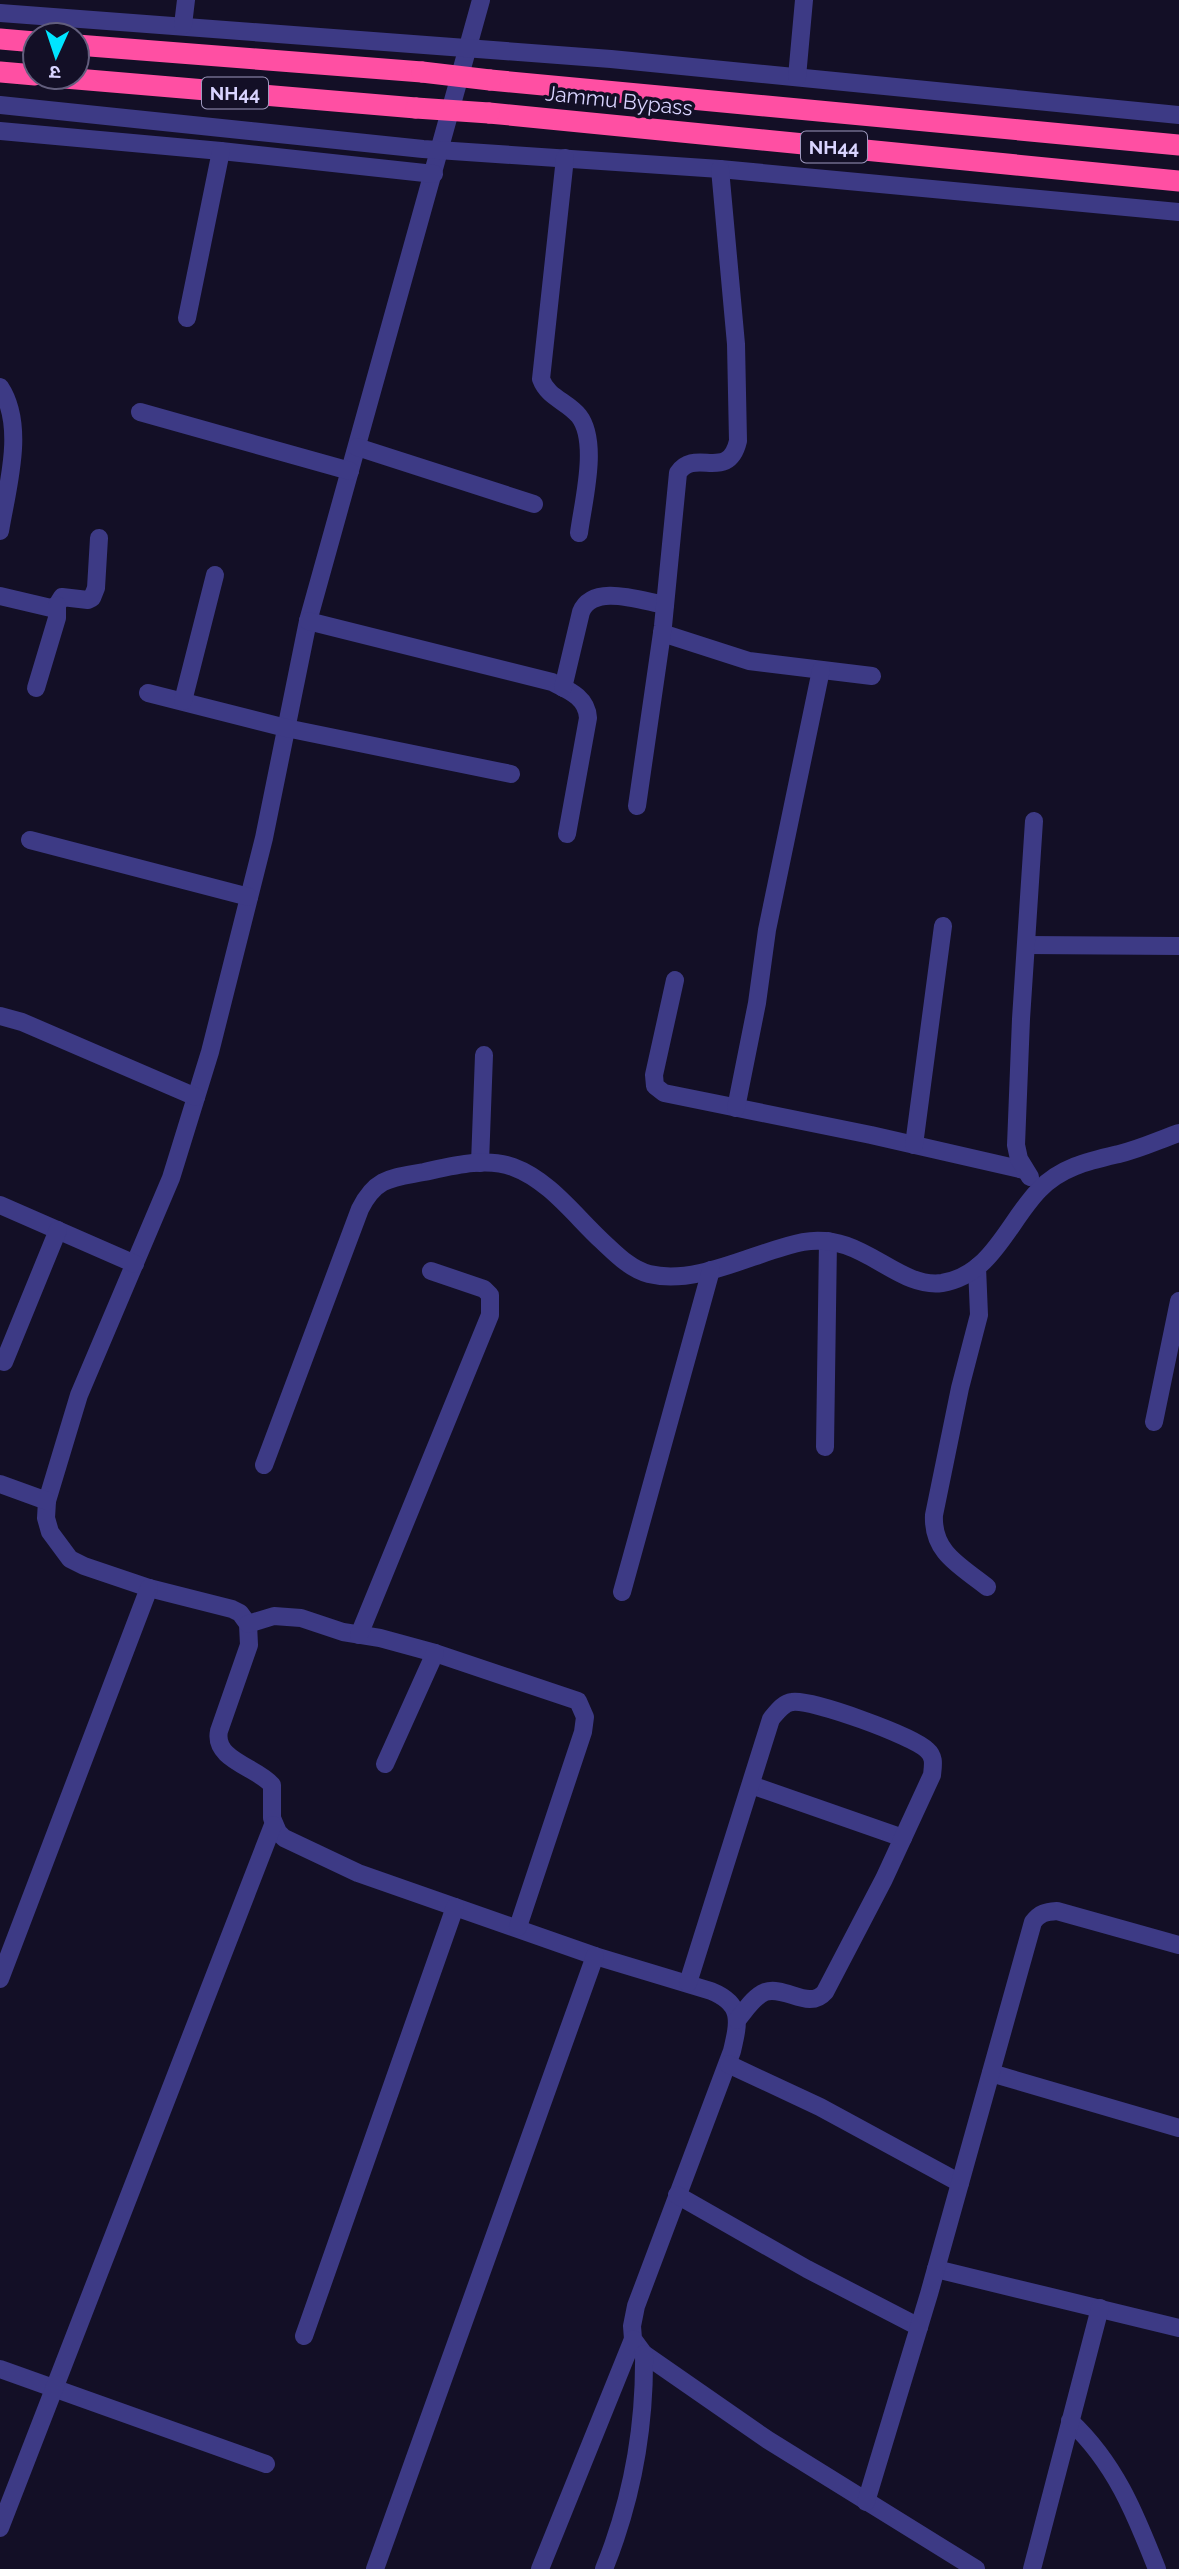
<svg xmlns="http://www.w3.org/2000/svg" width="1179" height="2569" font-family="Raleway,'Noto Sans Devanagari',sans-serif">
<style>
.lines{fill:none;stroke-linecap:round;stroke-linejoin:round}
.minor{stroke:#3d3a85;stroke-width:18}
.highway{stroke:#ff4fa3;stroke-width:21}
.highway-bridge{stroke:#ff4fa3;stroke-width:21}
.labels{text-anchor:middle;stroke-width:7;stroke-linejoin:round;paint-order:stroke}
.shield{fill:#130f26;stroke:#9e99be;stroke-width:2}
.shield-label{font-size:19px;font-weight:bold;fill:#d9d4ff}
.street-label{font-size:21px;fill:#d9d4ff;stroke:#130f26}
</style>
<rect width="100%" height="100%" fill="#130f26"/>
<g class="lines">
<g class="minor">
<path d="M481,0l-173,621 -44,217 -54,214 -39,126 -92,217 -32,106 -1,17 4,14 20,27 14,7 65,22 83,21 8,4 8,11 1,21 -30,86c-6,29 38,36 53,54v33l6,14 6,6 74,35 237,83 116,35c32,13 28,30 21,60l-96,255 -4,20 1,13 11,15 124,86 208,129"/>
<path d="M0,13l611,46 568,56"/>
<path d="M183,25l3,-25"/>
<path d="M797,77l7,-77"/>
<path d="M0,105l423,44 297,20 459,43"/>
<path d="M0,131l221,20 213,23"/>
<path d="M565,158l-24,221c7,19 26,22 38,37 20,26 4,86 0,117"/>
<path d="M187,318l34,-167"/>
<path d="M0,387c26,39 7,101 0,144"/>
<path d="M140,412l210,59"/>
<path d="M357,447l177,57"/>
<path d="M0,596l51,12 6,-3 5,-8 26,3 4,-2 4,-10 3,-50"/>
<path d="M308,621l244,61c16,8 35,15 36,36l-21,116"/>
<path d="M662,633l87,28 123,15"/>
<path d="M36,688l21,-70v-13"/>
<path d="M563,688l18,-76c12,-29 60,-11 84,-7"/>
<path d="M148,693l138,35 225,46"/>
<path d="M183,701l32,-126"/>
<path d="M637,806l26,-180 15,-153c17,-26 50,10 60,-32l-2,-97 -16,-175"/>
<path d="M30,840l219,57"/>
<path d="M1026,945l153,1"/>
<path d="M675,980l-21,95 1,11 9,7 207,42 153,35"/>
<path d="M0,1016l22,6 174,75"/>
<path d="M736,1108l21,-105 10,-73 54,-260"/>
<path d="M914,1145l29,-219"/>
<path d="M480,1163l4,-108"/>
<path d="M1030,1177l-11,-18 -3,-14 5,-126 13,-198"/>
<path d="M0,1205l135,59"/>
<path d="M977,1267l2,48 -19,73 -26,127c-2,38 27,51 53,72"/>
<path d="M4,1362l54,-132"/>
<path d="M1154,1422l25,-121"/>
<path d="M825,1447l3,-206"/>
<path d="M264,1465l96,-256c16,-32 32,-31 64,-37 28,-6 62,-15 89,-5 36,13 62,49 89,74 14,13 28,28 47,33 49,12 107,-23 154,-32 59,-11 93,47 139,41 50,-8 66,-61 97,-93 22,-23 50,-29 80,-36 21,-5 40,-14 60,-21"/>
<path d="M0,1484l47,17"/>
<path d="M622,1592l89,-322"/>
<path d="M248,1624l26,-8 27,2 42,14 37,6 55,15 143,48 7,16 -2,15 -65,195"/>
<path d="M359,1635l131,-320v-20l-6,-6 -53,-18"/>
<path d="M385,1764l50,-111"/>
<path d="M751,1785l152,53"/>
<path d="M0,1979l149,-391"/>
<path d="M688,1983l83,-264c6,-7 12,-16 21,-17 20,-3 121,34 135,48 8,7 6,15 5,25l-48,104 -59,113c-16,19 -40,-7 -60,0 -12,5 -20,19 -28,28"/>
<path d="M728,2064l92,43 140,76"/>
<path d="M991,2073l188,55"/>
<path d="M677,2195l130,74 112,58"/>
<path d="M936,2269l243,59"/>
<path d="M304,2336l151,-429"/>
<path d="M0,2369l266,95"/>
<path d="M1070,2421c45,42 65,92 87,148"/>
<path d="M866,2502l63,-208 104,-372c7,-9 12,-10 24,-11l122,34"/>
<path d="M0,2528l273,-703"/>
<path d="M375,2569l220,-613"/>
<path d="M540,2569l93,-230"/>
<path d="M604,2569c28,-69 41,-140 40,-215"/>
<path d="M1032,2569l68,-261"/>
</g>
<g class="highway">
<path d="M0,39l35,3"/>
<path d="M77,45l345,27"/>
<path d="M0,72l35,3"/>
<path d="M53,77l363,31"/>
<path d="M490,80l689,65"/>
<path d="M489,113l690,68"/>
</g>
<g class="highway-bridge">
<path d="M422,72l68,8"/>
<path d="M416,108l73,5"/>
</g>
</g>
<g class="labels">
<g class="shield">
<rect x="202" y="77.5" width="66" height="31" rx="5"/>
<rect x="801" y="131.5" width="66" height="31" rx="5"/>
</g>
<g class="shield-label">
<text x="235" y="100">NH44</text>
<text x="834" y="154">NH44</text>
</g>
<g class="street-label">
<text transform="translate(619 101) rotate(6)" y="7">Jammu Bypass</text>
</g>
</g>
<g transform="translate(56 56) rotate(183)"><circle r="33" fill="#130f26" stroke="#625e7d" stroke-width="2"/>
<path d="M0-5L12 26L0 18L-12 26Z" fill="#00e5ff"/>
<text y="-10" font-size="19" font-weight="bold" text-anchor="middle" fill="#d9d4ff">उ</text>
</g>
</svg>
